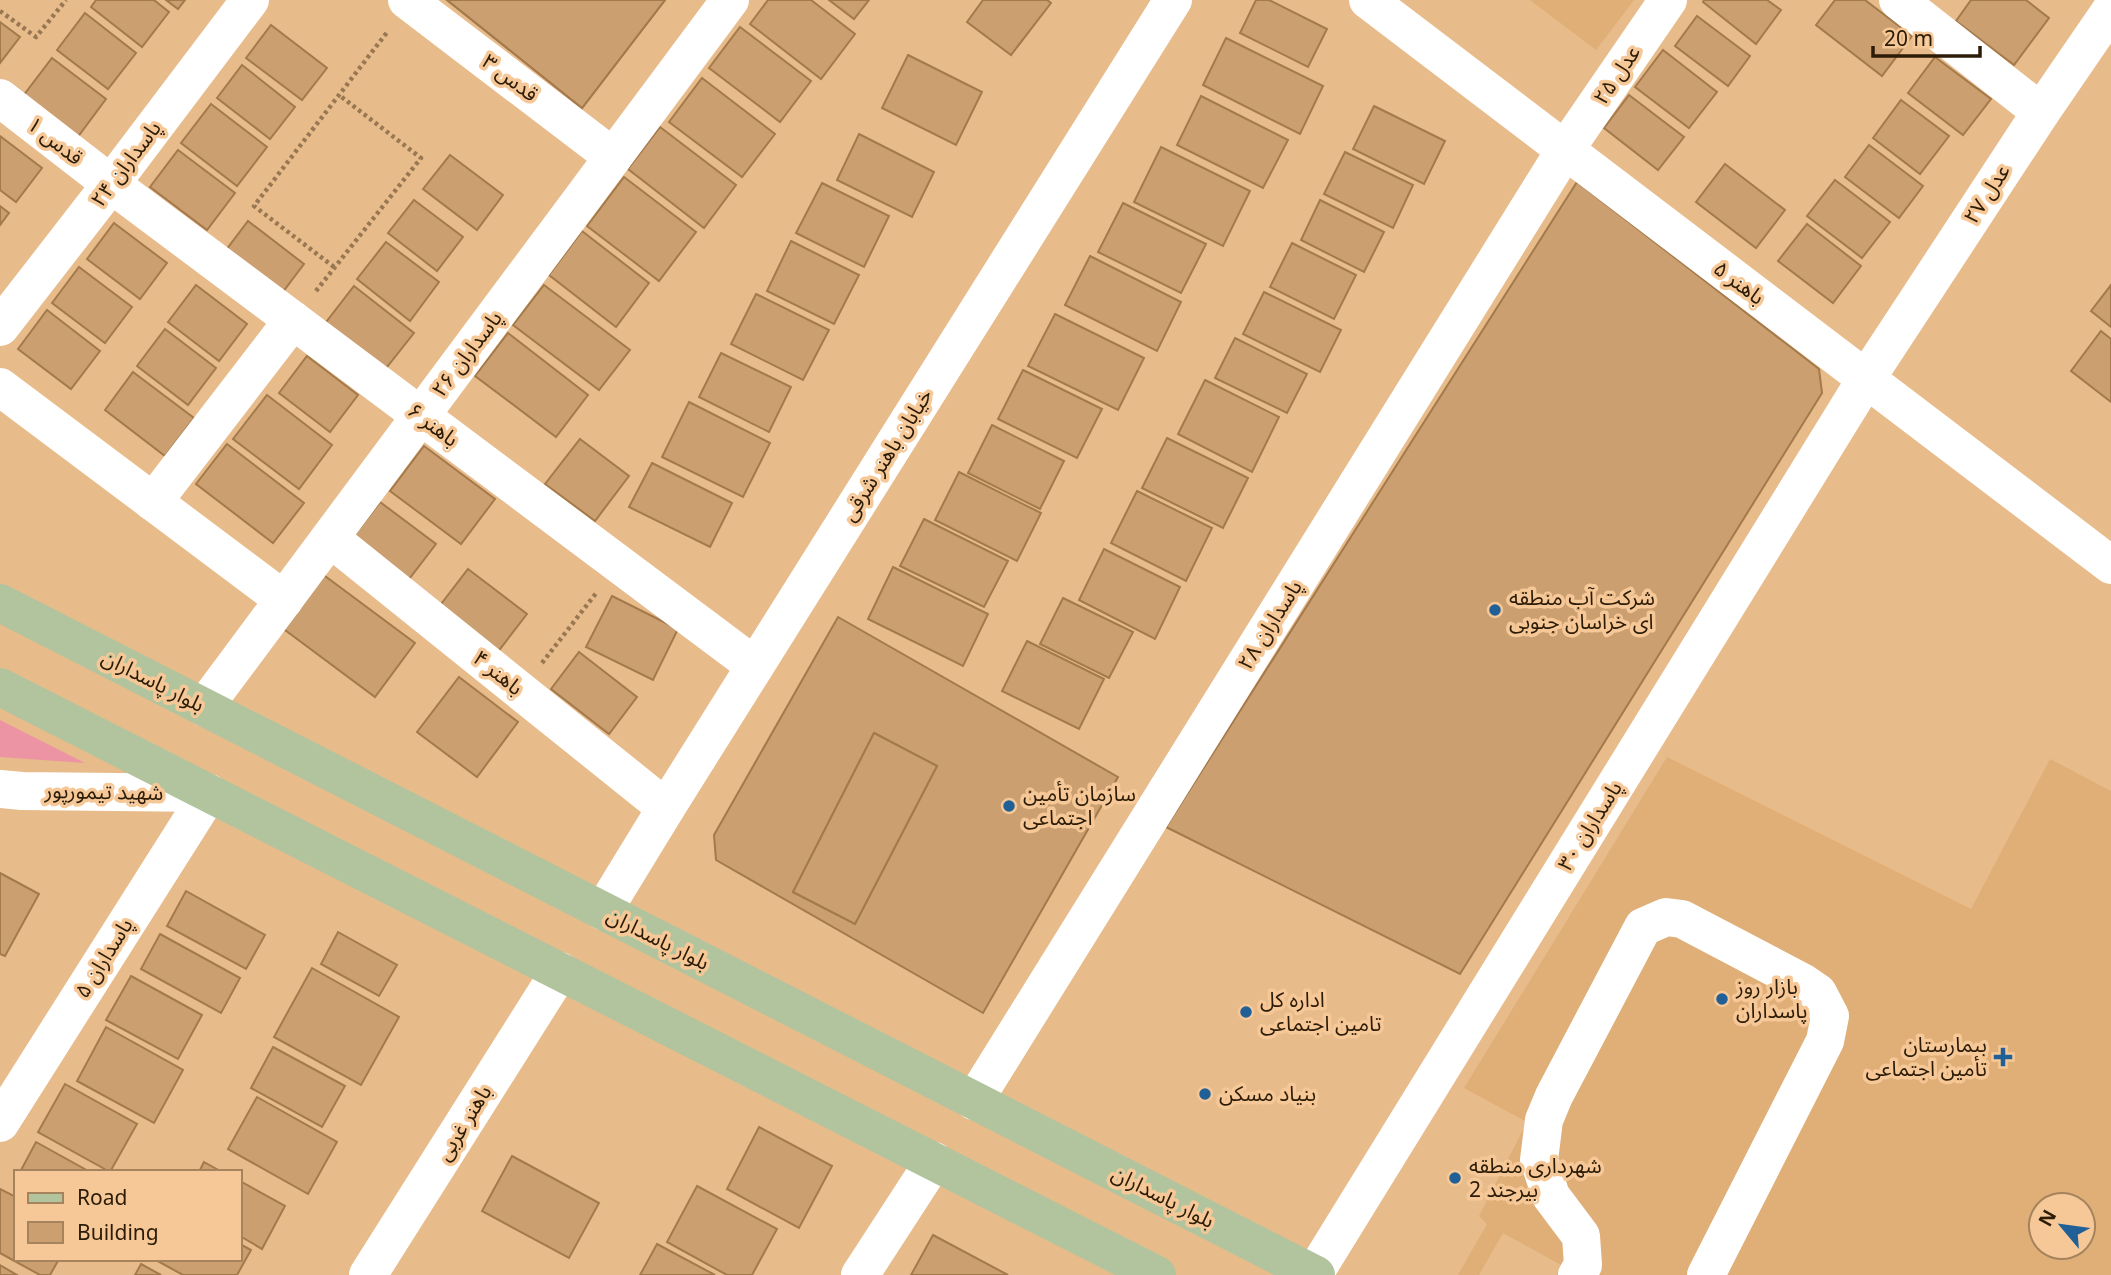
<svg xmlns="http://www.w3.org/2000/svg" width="2111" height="1275" font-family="'Noto Sans','Noto Sans Arabic',sans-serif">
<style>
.built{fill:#e0ae77;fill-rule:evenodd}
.green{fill:#ed94a4}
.building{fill:#cb9f70;stroke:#a47a4b;stroke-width:2;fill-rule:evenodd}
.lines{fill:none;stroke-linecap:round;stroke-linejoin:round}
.path{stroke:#987853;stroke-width:4.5;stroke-dasharray:3.5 3.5;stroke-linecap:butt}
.minor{stroke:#fff;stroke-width:38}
.major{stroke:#b2c49d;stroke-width:38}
.poi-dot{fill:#216096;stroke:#f6c897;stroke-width:2.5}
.labels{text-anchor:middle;stroke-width:7;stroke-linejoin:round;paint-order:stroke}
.street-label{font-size:21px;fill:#2b1b07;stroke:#f6c897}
.poi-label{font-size:21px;fill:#2b1b07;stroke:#f6c897;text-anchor:start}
</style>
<rect width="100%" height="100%" fill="#e8bb8b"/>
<g class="built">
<path d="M1530,0h104l-38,50z"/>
<path d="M1667,757l304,152 79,-150 61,32v484h-554l4,-10 -58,-32 -24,42h-21l29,-51 -8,-8 48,-94 -63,-34zM2041,1205h42v42h-42z"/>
</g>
<path class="green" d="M0,720l85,43 -85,-6z"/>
<g class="building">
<path d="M96,0h58l15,12 -27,35 -51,-40z"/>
<path d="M166,0h19l-7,9z"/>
<path d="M447,0h218l-83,108z"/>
<path d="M447,0h218l-83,108z"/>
<path d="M768,0h43l44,34 -34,45 -71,-55z"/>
<path d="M829,0h40l-15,19z"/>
<path d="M983,0h64l4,3 -40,52 -44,-33z"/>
<path d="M1256,0h13l58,29 -19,38 -68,-34z"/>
<path d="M1704,0h63l14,10 -25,34 -53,-42z"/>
<path d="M1835,0h30l47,36 -30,40 -66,-51z"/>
<path d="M1971,0h55l23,18 -35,47 -58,-44z"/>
<path d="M85,13l51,40 -28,36 -51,-39z"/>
<path d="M1697,16l53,40 -22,30 -53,-40z"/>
<path d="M0,22l20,15 -20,26z"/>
<path d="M271,25l56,43 -25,32 -56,-42z"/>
<path d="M740,27l71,54 -31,41 -71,-54z"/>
<path d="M1226,38l97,48 -23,48 -97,-49z"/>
<path d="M1663,50l54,42 -28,36 -54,-41z"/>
<path d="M908,55l74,37 -26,53 -74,-37z"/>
<path d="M1935,57l56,42 -28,36 -55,-42z"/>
<path d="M52,58l54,41 -29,39 -54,-42z"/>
<path d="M242,65l53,42 -25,32 -53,-41z"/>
<path d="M702,78l73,56 -33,43 -73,-55z"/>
<path d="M1629,95l55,42 -26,33 -54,-42z"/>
<path d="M1201,96l87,44 -25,48 -86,-43z"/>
<path d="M1901,100l48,36 -29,38 -47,-36z"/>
<path d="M211,104l56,43 -30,39 -56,-43z"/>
<path d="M1374,106l71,35 -21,43 -71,-35z"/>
<path d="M660,127l76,58 -32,43 -76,-59z"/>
<path d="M859,134l75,38 -22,45 -75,-37z"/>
<path d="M0,136l42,32 -26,34 -16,-12z"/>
<path d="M1869,145l54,41 -24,32 -54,-41z"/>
<path d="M1161,147l89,44 -27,55 -89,-44z"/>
<path d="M178,150l57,43 -28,37 -57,-43z"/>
<path d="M1345,152l68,33 -20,43 -69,-34z"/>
<path d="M450,155l53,40 -26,35 -54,-41z"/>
<path d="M1725,164l60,46 -29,38 -60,-46z"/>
<path d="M624,177l72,55 -37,49 -72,-55z"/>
<path d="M1835,180l55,42 -28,36 -55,-42z"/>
<path d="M1577,182l242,187 3,24 -362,581 -294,-147z"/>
<path d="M822,183l67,33 -25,51 -68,-34z"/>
<path d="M414,200l49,37 -26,34 -49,-38z"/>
<path d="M1320,200l64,32 -20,40 -63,-32z"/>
<path d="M1123,203l83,41 -25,49 -83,-41z"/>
<path d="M0,206l9,7 -9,12z"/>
<path d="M248,221l56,43 -31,41 -56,-43z"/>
<path d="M114,223l53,40 -27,36 -53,-40z"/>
<path d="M1807,224l54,42 -28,37 -55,-42z"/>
<path d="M582,231l67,52 -33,44 -67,-52z"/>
<path d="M791,241l68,34 -25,49 -67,-33z"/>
<path d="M386,242l53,40 -29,39 -53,-42z"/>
<path d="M1292,243l64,32 -22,44 -64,-32z"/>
<path d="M1090,256l91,46 -24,49 -92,-46z"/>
<path d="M79,267l53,40 -27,36 -53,-40z"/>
<path d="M196,285l51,39 -28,37 -51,-39z"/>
<path d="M544,285l86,65 -31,40 -86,-65z"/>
<path d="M2111,285v42l-20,-16z"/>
<path d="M354,286l60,47 -31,39 -60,-46z"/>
<path d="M1264,292l77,38 -21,42 -77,-38z"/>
<path d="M756,294l73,36 -26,50 -72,-36z"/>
<path d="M47,310l53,41 -29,38 -53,-40z"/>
<path d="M1055,314l89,44 -26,52 -90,-44z"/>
<path d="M165,329l51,39 -28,37 -51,-39z"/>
<path d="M2101,331l10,8v63l-40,-31z"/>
<path d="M508,333l80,62 -32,42 -81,-61z"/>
<path d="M1235,338l72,36 -20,39 -72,-35z"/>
<path d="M721,353l70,34 -22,45 -70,-35z"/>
<path d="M307,356l51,39 -28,37 -51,-39z"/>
<path d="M1023,370l79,39 -25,49 -79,-39z"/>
<path d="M133,372l61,46 -29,38 -60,-46z"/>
<path d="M1205,380l74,37 -27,55 -74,-38z"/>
<path d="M267,395l65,50 -33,44 -66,-50z"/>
<path d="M689,402l81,41 -27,54 -81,-40z"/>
<path d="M992,425l72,36 -24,48 -72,-36z"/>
<path d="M1167,438l81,40 -25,50 -81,-40z"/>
<path d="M580,439l49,37 -34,45 -50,-37z"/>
<path d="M227,444l77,59 -31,40 -77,-59z"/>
<path d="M424,446l71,53 -34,45 -71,-53z"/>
<path d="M652,463l80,40 -22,44 -81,-40z"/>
<path d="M959,472l82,41 -24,48 -82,-41z"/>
<path d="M1137,491l75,37 -26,53 -75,-38z"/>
<path d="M380,502l56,42 -30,39 -56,-42z"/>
<path d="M924,519l84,42 -24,46 -84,-41z"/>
<path d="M1104,549l76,38 -25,52 -76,-39z"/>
<path d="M893,567l95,47 -25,52 -95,-47z"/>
<path d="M468,569l59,45 -30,39 -59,-45z"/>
<path d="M321,573l94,70 -40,54 -94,-70z"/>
<path d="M612,596l66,33 -25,51 -67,-33z"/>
<path d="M1063,598l70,34 -24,46 -69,-34z"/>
<path d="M838,617l280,160 -135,236 -267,-153 -2,-25zM874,733l63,33 -82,158 -62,-32z"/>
<path d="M1027,641l77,38 -25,50 -77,-38z"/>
<path d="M579,652l58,45 -28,37 -58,-45z"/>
<path d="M459,677l59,45 -41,55 -60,-45z"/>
<path d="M874,733l63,33 -82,158 -62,-32z"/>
<path d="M0,873l39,21 -34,62 -5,-2z"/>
<path d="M186,891l79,44 -19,34 -79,-43z"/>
<path d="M338,932l59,33 -18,31 -58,-32z"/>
<path d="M160,934l80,44 -19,35 -80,-44z"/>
<path d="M312,968l87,49 -38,68 -87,-48z"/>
<path d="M131,976l71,39 -24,44 -72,-39z"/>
<path d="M106,1027l77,43 -29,53 -77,-42z"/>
<path d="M273,1047l72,39 -23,41 -71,-39z"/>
<path d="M65,1084l72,40 -27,48 -72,-40z"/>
<path d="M257,1097l80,45 -29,52 -80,-45z"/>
<path d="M759,1127l73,39 -33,62 -72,-39z"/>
<path d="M36,1142l54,30h-70z"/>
<path d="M512,1156l87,47 -30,55 -87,-47z"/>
<path d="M204,1162l18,10h-23z"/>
<path d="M240,1181l45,25 -23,43 -22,-13z"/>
<path d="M697,1186l80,43 -25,46h-25l-60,-33z"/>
<path d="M0,1189l16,8v62h43l-9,16h-10l-40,-22z"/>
<path d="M933,1235l75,40h-97z"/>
<path d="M240,1244l11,6 -14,25h-54l-29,-16h86z"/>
<path d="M657,1244l58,31h-75z"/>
<path d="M141,1264l20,11h-26z"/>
<path d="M0,1265l17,10h-17z"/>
</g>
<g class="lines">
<g class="path">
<path d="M0,11l36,26 30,-37"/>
<path d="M334,267l-80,-61 134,-175"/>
<path d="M316,291l105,-133 -82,-63"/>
<path d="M542,663l55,-71"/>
</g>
<g class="minor">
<path d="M407,0l206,157"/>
<path d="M1368,0l743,565"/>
<path d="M1898,0l143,112"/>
<path d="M0,98l111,86 644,482"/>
<path d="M0,327l111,-143 139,-184"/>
<path d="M0,387l284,213"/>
<path d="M153,502l140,-182"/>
<path d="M330,538l336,270"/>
<path d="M204,707l526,-707"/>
<path d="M0,789l22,2 187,2"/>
<path d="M603,911l63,-103 507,-808"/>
<path d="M974,1101l591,-951 103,-150"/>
<path d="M0,1123l209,-330"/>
<path d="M1314,1274l552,-895 175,-267 70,-102"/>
<path d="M368,1275l192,-304"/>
<path d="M860,1275l74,-114"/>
<path d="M1577,1275l6,-10 -2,-29 -30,-40 -12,-36 5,-40 10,-24 89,-169 23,-10 16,2 120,63 16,11 12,23 -5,25 -119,234"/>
</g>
<g class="major">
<path d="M0,603l1316,672"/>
<path d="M0,687l1157,588"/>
</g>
</g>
<g class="poi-dot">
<circle cx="1495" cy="610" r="7"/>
<circle cx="1009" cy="806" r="7"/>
<circle cx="1722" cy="999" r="7"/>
<circle cx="1246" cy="1012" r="7"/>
<path d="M1999.5 1046.5h7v7h7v7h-7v7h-7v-7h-7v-7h7z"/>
<circle cx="1205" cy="1094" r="7"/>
<circle cx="1455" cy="1178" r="7"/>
</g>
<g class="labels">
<g class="street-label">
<text transform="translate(1617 75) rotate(-56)" y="7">عدل ۲۵</text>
<text transform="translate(510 78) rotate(37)" y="7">قدس ۳</text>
<text transform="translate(55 141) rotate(38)" y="7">قدس ۱</text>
<text transform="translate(126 164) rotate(-53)" y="7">پاسداران ۲۴</text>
<text transform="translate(1987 194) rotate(-57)" y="7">عدل ۲۷</text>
<text transform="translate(1739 283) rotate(37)" y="7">باهنر ۵</text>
<text transform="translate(467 354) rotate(-53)" y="7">پاسداران ۲۶</text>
<text transform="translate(433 425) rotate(37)" y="7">باهنر ۶</text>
<text transform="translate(887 455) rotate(-58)" y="7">خیابان باهنر شرقی</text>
<text transform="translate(1270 625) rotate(-58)" y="7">پاسداران ۲۸</text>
<text transform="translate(498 673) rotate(39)" y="7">باهنر ۴</text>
<text transform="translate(153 681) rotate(27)" y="7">بلوار پاسداران</text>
<text transform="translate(104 792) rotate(1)" y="7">شهید تیمورپور</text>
<text transform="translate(1590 826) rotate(-58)" y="7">پاسداران ۳۰</text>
<text transform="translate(658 939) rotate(27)" y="7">بلوار پاسداران</text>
<text transform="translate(104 958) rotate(-58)" y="7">پاسداران ۵</text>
<text transform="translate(464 1123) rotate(-58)" y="7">باهنر غربی</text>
<text transform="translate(1163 1197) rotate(27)" y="7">بلوار پاسداران</text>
</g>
<g class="poi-label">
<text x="1509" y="605">شرکت آب منطقه<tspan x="1509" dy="24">ای خراسان جنوبی</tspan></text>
<text x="1023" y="801">سازمان تأمین<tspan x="1023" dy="24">اجتماعی</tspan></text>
<text x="1736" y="994">بازار روز<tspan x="1736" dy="24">پاسداران</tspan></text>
<text x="1260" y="1007">اداره کل<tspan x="1260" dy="24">تامین اجتماعی</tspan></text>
<text x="1987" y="1052" text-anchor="end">بیمارستان<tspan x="1987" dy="24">تأمین اجتماعی</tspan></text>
<text x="1219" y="1101">بنیاد مسکن</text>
<text x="1469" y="1173">شهرداری منطقه<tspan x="1469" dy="24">2 بیرجند</tspan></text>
</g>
</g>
<rect x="14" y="1170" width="228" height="91" fill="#f6c897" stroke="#a5835d" stroke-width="2"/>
<rect x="28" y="1193" width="35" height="10" fill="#b2c49d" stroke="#a5835d" stroke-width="2"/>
<text x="77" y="1205" font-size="21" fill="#2b1b07">Road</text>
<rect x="28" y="1222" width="35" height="21" fill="#cb9f70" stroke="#a5835d" stroke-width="2"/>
<text x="77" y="1240" font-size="21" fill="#2b1b07">Building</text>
<g transform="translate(2062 1226) rotate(299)"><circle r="33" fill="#f6c897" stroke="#a5835d" stroke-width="2"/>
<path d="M0-5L12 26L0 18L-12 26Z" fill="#216096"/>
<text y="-10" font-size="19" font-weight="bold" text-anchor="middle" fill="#2b1b07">N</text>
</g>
<path d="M1873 46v10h107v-10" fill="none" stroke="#2b1b07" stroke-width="3.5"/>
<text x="1884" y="46" font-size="21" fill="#2b1b07" stroke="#f6c897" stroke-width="5" paint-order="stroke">20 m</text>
</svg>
